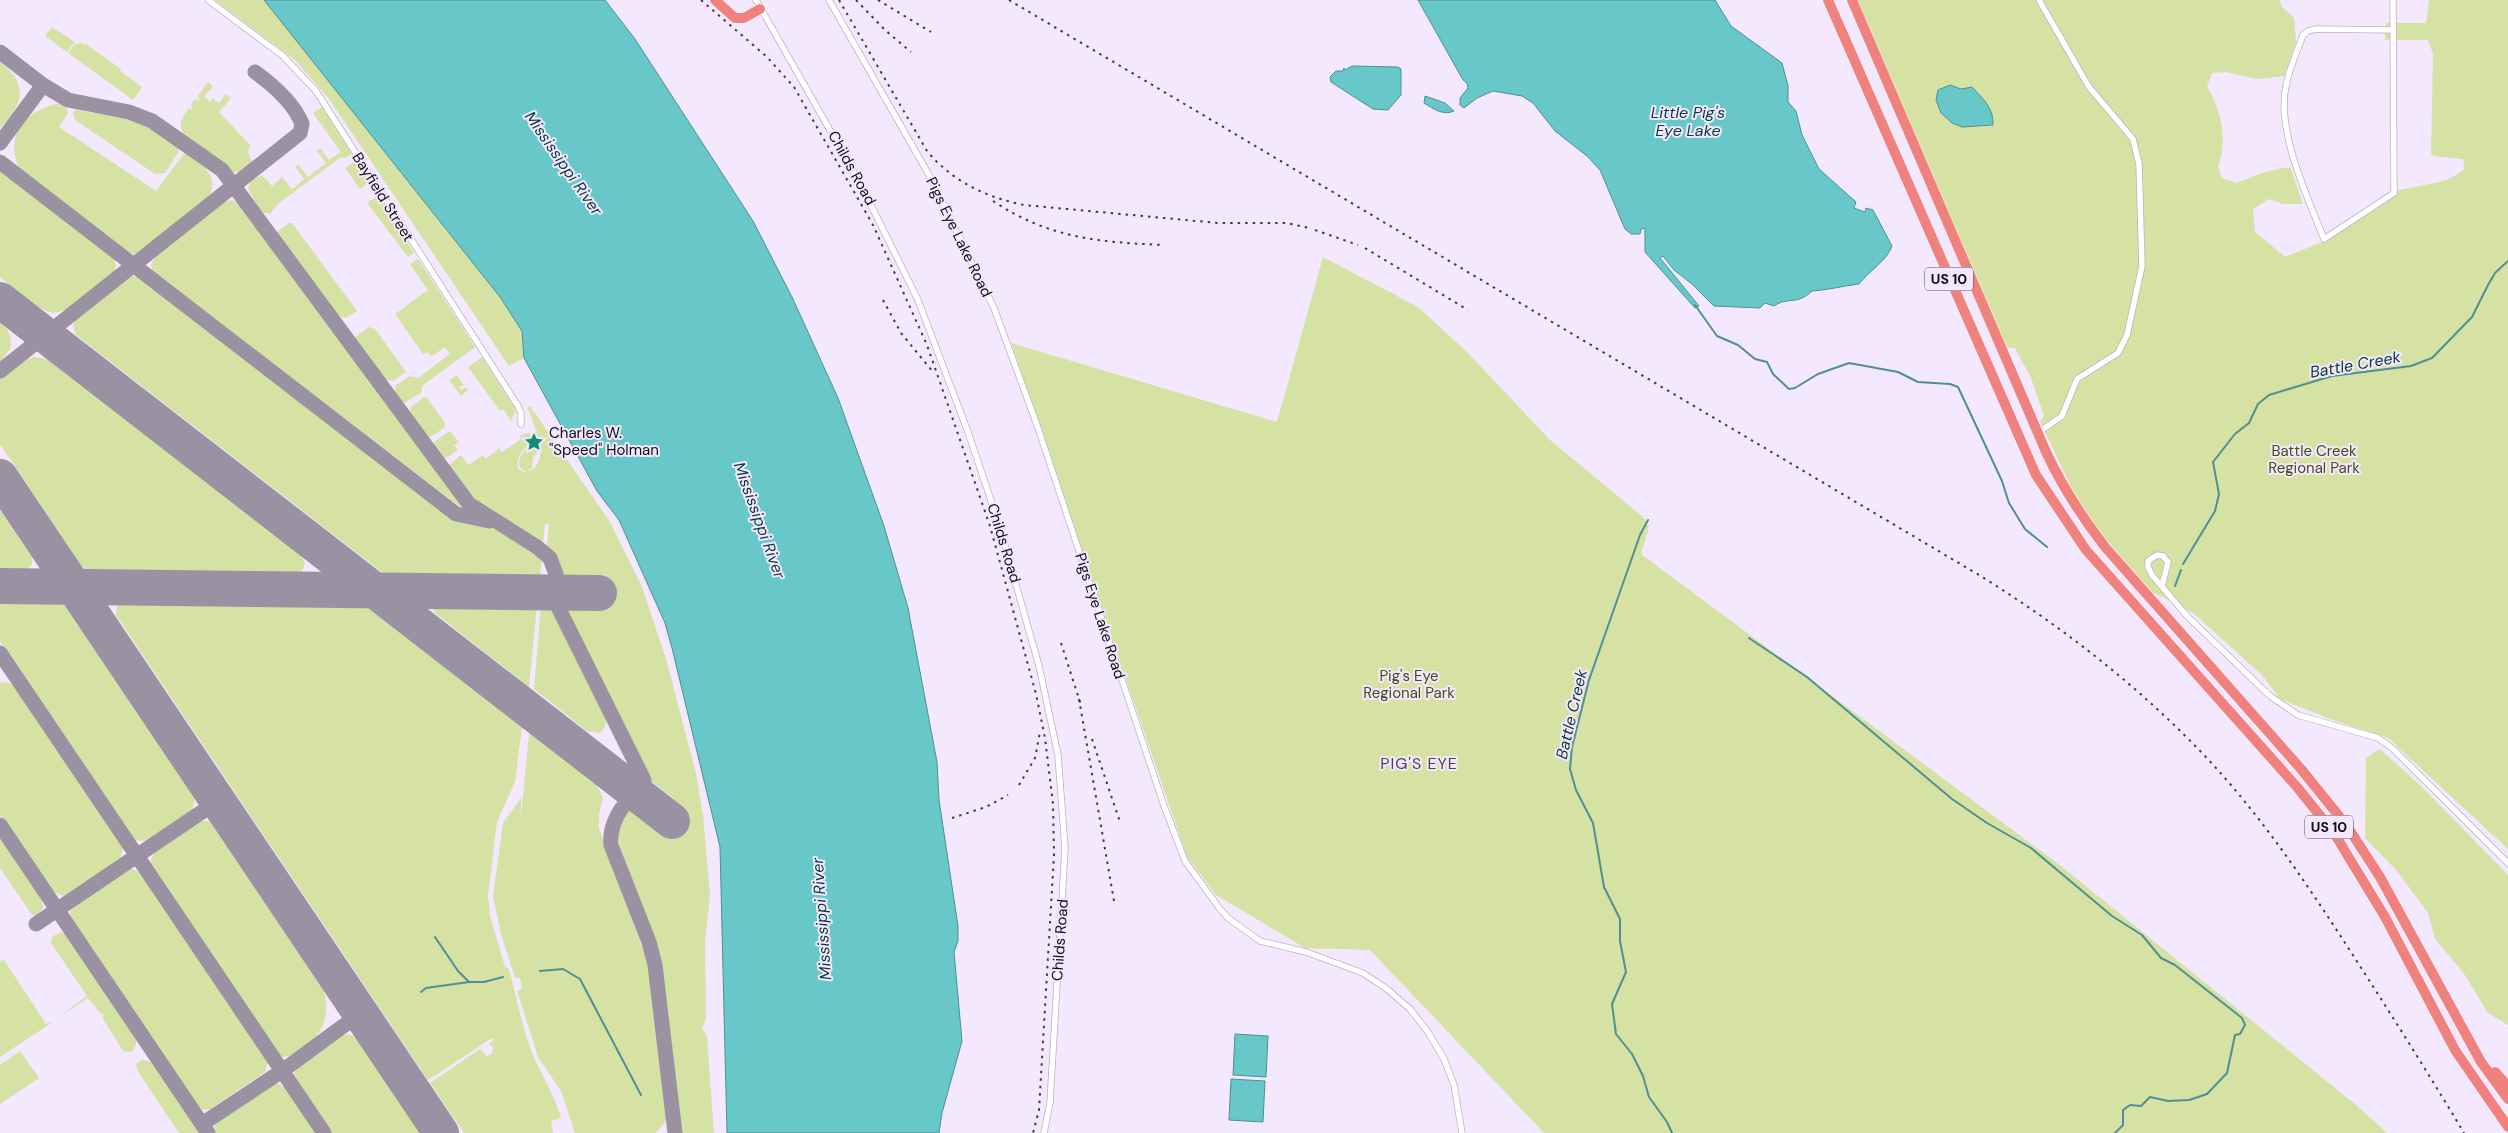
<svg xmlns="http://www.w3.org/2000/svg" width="2508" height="1133" font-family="'DM Sans',sans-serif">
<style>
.green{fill:#d6e1a4}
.water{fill:#67c7c9;stroke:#4e9093}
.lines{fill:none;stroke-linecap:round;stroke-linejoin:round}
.stream{stroke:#4e9093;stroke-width:2}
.taxiway{stroke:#9a92a2;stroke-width:15}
.runway{stroke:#9a92a2;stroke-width:36}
.minor-casing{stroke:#bcb1c6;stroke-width:7}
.trunk-casing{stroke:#fff;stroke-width:11}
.minor{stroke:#fff;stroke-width:5.5}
.trunk{stroke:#ef827e;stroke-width:10}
.rail{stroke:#413b45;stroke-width:2;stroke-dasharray:2.5 5;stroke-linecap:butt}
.labels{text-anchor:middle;stroke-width:4;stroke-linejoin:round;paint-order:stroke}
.shield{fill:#f3e8fe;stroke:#564f5b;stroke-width:1}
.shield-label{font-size:14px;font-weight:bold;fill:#120e15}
.street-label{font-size:15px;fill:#120e15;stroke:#f3e8fe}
.poi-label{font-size:15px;fill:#120e15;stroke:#f3e8fe;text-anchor:start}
.park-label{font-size:15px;fill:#454c19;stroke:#f3e8fe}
.water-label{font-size:16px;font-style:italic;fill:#09393a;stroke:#f3e8fe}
.neighbourhood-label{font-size:16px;letter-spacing:1px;fill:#4b4153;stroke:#f3e8fe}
</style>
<rect width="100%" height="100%" fill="#f3e8fe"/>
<g class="green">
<path d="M215,0h49l5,6 231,291 22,34 2,27 -15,8 -180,-267 -33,-38z"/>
<path d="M1851,0h428l4,8 11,10 2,24 -12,34 -27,3 -32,-7 -13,1 -5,13c13,23 22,55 11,80l4,12 14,5 32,-12 22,-4 13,37h-20l-14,-5 -16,10 2,23 30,25 37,-15 77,-52 41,-8 11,-4 14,-9 -2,-10 -30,-3 -2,-3 2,-99 -5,-14h-43l1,-17h40l3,-23h79v849l-120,-111 -55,-18 -53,-21 -18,-24 -70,-63 -40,-20 -57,-65 -25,-42 -30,-64 4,-5 -13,-38 -16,-30 -16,-1z"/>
<path d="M52,27l23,15 -8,10 -22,-16z"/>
<path d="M80,42l5,3 1,-1 35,25 -1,2 22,16 -9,13 -65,-47 8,-10 2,2z"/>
<path d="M0,62c18,13 27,31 13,50 -4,6 -8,12 -13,16z"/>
<path d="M208,82l5,4 -9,11 6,5 3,-4 6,5 7,-9 5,4 -12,14 31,33 -2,8 4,8 -10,11h-9l-46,-34c-11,-11 -6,-19 2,-30l4,3 -2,-7 4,-5 5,2 -2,-5z"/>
<path d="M60,103l6,3 2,7 -9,14 97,64 27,-36 4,-2c17,12 33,24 21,46l-66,52 -9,3 -6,-3 -107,-81c-17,-35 6,-60 40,-67z"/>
<path d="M322,107l30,47 -7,4 -4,-1 -62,46 -9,11 -9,-2 -13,-23 3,-8 11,-6 10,11 10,-9 10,12 12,-10 -9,-12 3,-3 10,13 18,-14 -9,-12 3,-3 9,12 12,-8 -28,-39z"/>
<path d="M75,110c47,7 63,8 103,36l1,5 -14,22 -10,1 -80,-54 -2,-6z"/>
<path d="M356,160l13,22 -9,7 -15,-21z"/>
<path d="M0,169l114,88 2,9 -2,7c-14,11 -46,44 -64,39 -15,-3 -37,-25 -50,-35z"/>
<path d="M378,196l36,57 -6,4 -40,-53v-2z"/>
<path d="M231,200l9,4 225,304 -2,1 -310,-237 -2,-7 5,-9 67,-53z"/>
<path d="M289,223h3l65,88 -11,7 -8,-2 -62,-83z"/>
<path d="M1323,257l95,50 49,45 83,88 93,77 6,10 -8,27 420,312 295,239 31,28h-843l-174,-183 -65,-2 -89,-53 -29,-38 -176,-514 266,79z"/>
<path d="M418,259l57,88 -53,39v6l-18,11 -9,-11 1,-7 14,-9 8,2 32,-24 -5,-7 -13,9 -5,-4 -4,2 -28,-40 33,-24 -18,-26z"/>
<path d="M131,276h7l9,6 304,235 10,5 32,6 49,29 -2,18 -5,4 -138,-1 -14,-5 -307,-238 -3,-10 3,-6z"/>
<path d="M0,323c9,6 11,13 11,24l-11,16z"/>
<path d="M369,327l6,2 31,43 -13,9 -8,-1 -31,-42z"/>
<path d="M34,357l13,2 254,196 4,8 -4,10 -9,4 -199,-3 -8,-3 -85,-127v-65l22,-18z"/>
<path d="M482,357l34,53 -5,11 -8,-12 -3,2 -32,-44z"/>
<path d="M457,375l7,11h-5l2,4 5,-3 2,3 -7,6 -12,-16z"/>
<path d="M424,397l3,1 18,25 -1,5 -14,9 -5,-2 -15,-23 1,-5z"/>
<path d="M530,406l80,116 32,65 25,75 29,112 7,41 7,80 -5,47 1,77 -4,9 5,9 7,96h-33l-21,-173 -43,-123 1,-11 9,-15h4l19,15 10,-8 10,6 6,-8 -8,-8 6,-9 -23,-18 -88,-177h36l1,-23 -36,-1 -5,-20 -12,-15 2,-21 -4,-1 -2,20 -64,-39 -31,-38 13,-11 7,10 15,-10 3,4 13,-11 3,4 19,-13 -1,-4 10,-2 3,9c-10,6 -17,14 -15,26l5,4 9,-2c2,-2 6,-6 7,-9 4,-11 -5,-42 -12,-53z"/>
<path d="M450,431l9,11 -5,3 4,5 -14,9 -9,-11 -1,-6z"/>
<path d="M535,443l2,9 -4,6 -1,10 -5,3 -5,-1 -3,-5c0,-10 7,-18 16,-22z"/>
<path d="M0,510l32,47v7c-8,12 -19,9 -32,9z"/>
<path d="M0,597l55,1 7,4 133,197 -3,12 -44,30 -14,-1 -134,-199z"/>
<path d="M126,599l234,3 162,125 -7,55 -18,40 -9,74 2,20 15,51 4,2c8,30 14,64 27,93 9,18 19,36 25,56l-10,3 2,12h-89l-34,-50 50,-34 7,7 5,-2 1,-6 -4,-4 5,-4 -2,-2 -64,42 -312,-465 1,-10z"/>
<path d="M438,603l99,1 -8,83 -94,-74 -1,-6z"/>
<path d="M541,605l8,2 7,9 50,101 -1,10 -5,6 -13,-2 -53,-42z"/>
<path d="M0,682l9,1 8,5 106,160 -3,11 -56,37 -12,-5 -52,-77z"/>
<path d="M529,733l67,51 7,14 -4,16v14l50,138 18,149 -2,7 -9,11h-81l-14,-42 -23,-34 -21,-66 5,-2 -2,-11h-5l-14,-44 -8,-38 10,-73 18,-25v20z"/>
<path d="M2380,749l42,38 86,88v150l-20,-12 -25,-41 -28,-33 -7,-26 -31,-42 -32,-33 1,-80z"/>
<path d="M203,821l7,1 4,6 110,163c6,24 0,43 -21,57 -7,4 -13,9 -21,9l-4,-3 -127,-190c-2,-16 33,-33 46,-41z"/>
<path d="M0,835l41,62 2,11 -6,7h-5l-32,-47z"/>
<path d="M132,869l10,4 126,188 -3,11 -55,37 -7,1 -5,-4 -127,-187 -1,-6 4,-8 51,-34z"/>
<path d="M60,932l8,4 68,101v8l-4,7 -9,-1 -21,-34 2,-2 -1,-2 -2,1 -13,-16 -31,20 30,-22 -36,-53 1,-6z"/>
<path d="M4,960l42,64 7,-2 -53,35v-94z"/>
<path d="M348,1034l7,2 65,97h-88l-38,-58 3,-9 44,-30z"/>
<path d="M20,1051l19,27 -39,26v-39z"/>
<path d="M142,1060l7,1 5,4 47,68h-22l-42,-63 -1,-6z"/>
<path d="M275,1083l12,5 30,45h-102v-8l3,-6z"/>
</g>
<g class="water">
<path d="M264,0h341l30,39 118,182 39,76 46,101 46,128 24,82 29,154 2,38 19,126v15l-4,11 8,89 -20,72 -3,20h-212l-7,-286 -48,-199 -7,-25 -46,-103 -22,-29 -73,-133 -2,-27 -22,-34z"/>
<path d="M1418,0h297l16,26 51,37 6,23v16l8,9 6,24 17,34 37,33 -2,6 11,4 1,-4 7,2 19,36c-6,16 -22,24 -33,38 -17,2 -30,6 -47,7 -16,15 -23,5 -38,15l-9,-3 -5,5 -46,-2 -22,-22 -18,-14 -11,-14 -3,2 39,48 -4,2 -50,-56v-24l-4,1 -1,5h-9l-6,-5 -25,-59 -13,-14 -32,-25 -22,-28 -11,-7 -29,-5 -16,7 -13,10 -4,-3v-7l8,-10 -1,-5 -4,-3z"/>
<path d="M1352,66l46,1 3,2v26l-13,15 -15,-1 -42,-27 -1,-5 6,-6h7l1,-3 1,2z"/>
<path d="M1950,85l11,4 11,-2c11,12 22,21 21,38l-31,2 -10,-4 -11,-10 -5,-13 2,-10z"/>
<path d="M1425,96l20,7 9,8c-11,5 -20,-2 -30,-8z"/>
<path d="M1235,1034l33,2 -2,41 -33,-2z"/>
<path d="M1231,1079l34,2 -2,41 -34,-2z"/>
</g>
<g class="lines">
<g class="stream">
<path d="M1695,305l22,31 21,9 17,14 12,3 6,12 16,15 6,-1 23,-14 31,-11 49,9 20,10 32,2 8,3 44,94 7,22 16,26 22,18"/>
<path d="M1648,520l-8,15 -51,145 -17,67 -2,22 6,21 17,33 11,64 16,32v22l6,31 -14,32 4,30 16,20 11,22 6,21 18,25 5,11"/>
<path d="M2183,564l32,-53 4,-17 -6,-32 22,-28 14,-11 9,-19 11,-9 63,-19 79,-10 21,-8 40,-41 16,-32 7,-12 13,-12"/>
<path d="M2175,586l6,-16"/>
<path d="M1749,638l58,39 145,122 35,24 44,25 81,68 30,19 19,23 14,7 67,53 3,7 -5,9 -5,1 -8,38 -20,21 -18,6 -21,1 -18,-4 -9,9 -11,-1 -7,5v15l-8,8"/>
<path d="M435,937l23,34 11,11h15l19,-5"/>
<path d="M540,971l23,-2 17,10 61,116"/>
<path d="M421,992l5,-4 43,-6"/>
</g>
<g class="taxiway">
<path d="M0,52l43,33 25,15 61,12 23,9 70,49 247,334 68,43 13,11 6,16 1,31 87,175c-16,20 -36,39 -33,65l38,97 6,23 20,168"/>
<path d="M0,143l43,-58"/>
<path d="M0,162l456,352 33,7"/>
<path d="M0,371l300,-238 2,-9c-8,-21 -29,-39 -47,-52"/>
<path d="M0,653l324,480"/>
<path d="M0,825l208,308"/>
<path d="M36,924l182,-123"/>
<path d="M202,1124l80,-53 79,-58"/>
</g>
<g class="runway">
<path d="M0,300l672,521"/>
<path d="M0,477l441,656"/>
<path d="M0,586l599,7"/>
</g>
<g class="minor-casing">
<g id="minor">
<path d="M208,0l75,56 33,35 202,315 3,7v11"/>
<path d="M756,0l104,183 58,117 50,132 30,89 41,145 19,89 7,93 -15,255 -6,30"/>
<path d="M829,0l100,175 65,133 43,117 126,378 22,58 35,48 8,9 32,23 46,11 57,21 24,16 23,20 18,23 16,27 10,26 8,48"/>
<path d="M2393,0l1,193 -70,46c-16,-41 -48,-108 -38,-153 3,-17 11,-34 17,-51l5,-4 8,-2 77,1"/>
<path d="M2039,432l23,-16 15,-37 41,-26 9,-18 15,-69 -3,-102 -6,-25 -44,-52 -50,-87"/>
<path d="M2162,586l6,-24 -5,-6 -6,-1 -9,6v6l4,8 35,41 83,80 28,19 80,23 14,10 116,115"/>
</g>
</g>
<g class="trunk-casing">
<g id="trunk">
<path d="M715,0l20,18h9l16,-9"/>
<path d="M1828,0l208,475 50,75 211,237 37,46 51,84 70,133 53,77"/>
<path d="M1852,0l194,452c17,36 35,64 59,95l196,222 46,57 33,51 101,185 27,37"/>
<path d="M2495,1072l13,14"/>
</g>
</g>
<use href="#minor" class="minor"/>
<use href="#trunk" class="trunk"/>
<g class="rail">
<path d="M701,0l66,57 27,30 79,138 54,120 63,181 46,168 9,44 8,66 1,51 -15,255 -6,23"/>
<path d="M839,0l88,151c25,30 58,46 97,54l194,18h69l22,5"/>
<path d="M856,0l29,30 26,22"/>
<path d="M878,0l53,32"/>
<path d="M1009,0l970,575c82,51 157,109 224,179 60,63 108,136 155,209 36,56 72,113 106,170"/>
<path d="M993,201c56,37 104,41 170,44"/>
<path d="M1315,230l43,15"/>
<path d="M1365,248l103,62"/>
<path d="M883,300l18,33 32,39"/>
<path d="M1061,643l20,62"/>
<path d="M1079,699l35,202"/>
<path d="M1092,739l28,83"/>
<path d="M1019,785l16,-27 5,-26"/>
<path d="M952,818l34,-11 22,-12"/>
</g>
</g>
<defs>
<g id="sight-bare" transform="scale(1.5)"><path d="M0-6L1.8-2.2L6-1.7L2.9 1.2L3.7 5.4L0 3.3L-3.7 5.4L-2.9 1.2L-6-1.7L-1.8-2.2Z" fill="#128d72" stroke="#f3e8fe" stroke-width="2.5" paint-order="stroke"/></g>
</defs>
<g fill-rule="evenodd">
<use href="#sight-bare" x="534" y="442"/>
</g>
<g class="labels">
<g class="shield">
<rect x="1925" y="267.5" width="48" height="23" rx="4"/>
<rect x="2305" y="815.5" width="48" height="23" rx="4"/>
</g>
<g class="shield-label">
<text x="1949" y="284">US 10</text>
<text x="2329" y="832">US 10</text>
</g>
<g class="street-label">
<text transform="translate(852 168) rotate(61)" y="5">Childs Road</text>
<text transform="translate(383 197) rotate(58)" y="5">Bayfield Street</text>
<text transform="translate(959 237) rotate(64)" y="5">Pigs Eye Lake Road</text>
<text transform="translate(1004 543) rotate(73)" y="5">Childs Road</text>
<text transform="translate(1100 616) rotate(72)" y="5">Pigs Eye Lake Road</text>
<text transform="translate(1060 940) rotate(-86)" y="5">Childs Road</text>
</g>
<g class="poi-label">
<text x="549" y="438">Charles W.<tspan x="549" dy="17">"Speed" Holman</tspan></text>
</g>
<g class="park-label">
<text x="2314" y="456">Battle Creek<tspan x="2314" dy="17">Regional Park</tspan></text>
<text x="1409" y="681">Pig's Eye<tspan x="1409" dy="17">Regional Park</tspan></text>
</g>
<g class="water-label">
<text x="1688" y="118">Little Pig's<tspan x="1688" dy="18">Eye Lake</tspan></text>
<text transform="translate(564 163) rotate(55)" y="6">Mississippi River</text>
<text transform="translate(2355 364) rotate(-10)" y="6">Battle Creek</text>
<text transform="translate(760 520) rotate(70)" y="6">Mississippi River</text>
<text transform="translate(1571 714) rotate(-77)" y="6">Battle Creek</text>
<text transform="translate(821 919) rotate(-94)" y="6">Mississippi River</text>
</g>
<g class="neighbourhood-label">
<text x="1419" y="769">PIG'S EYE</text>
</g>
</g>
</svg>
